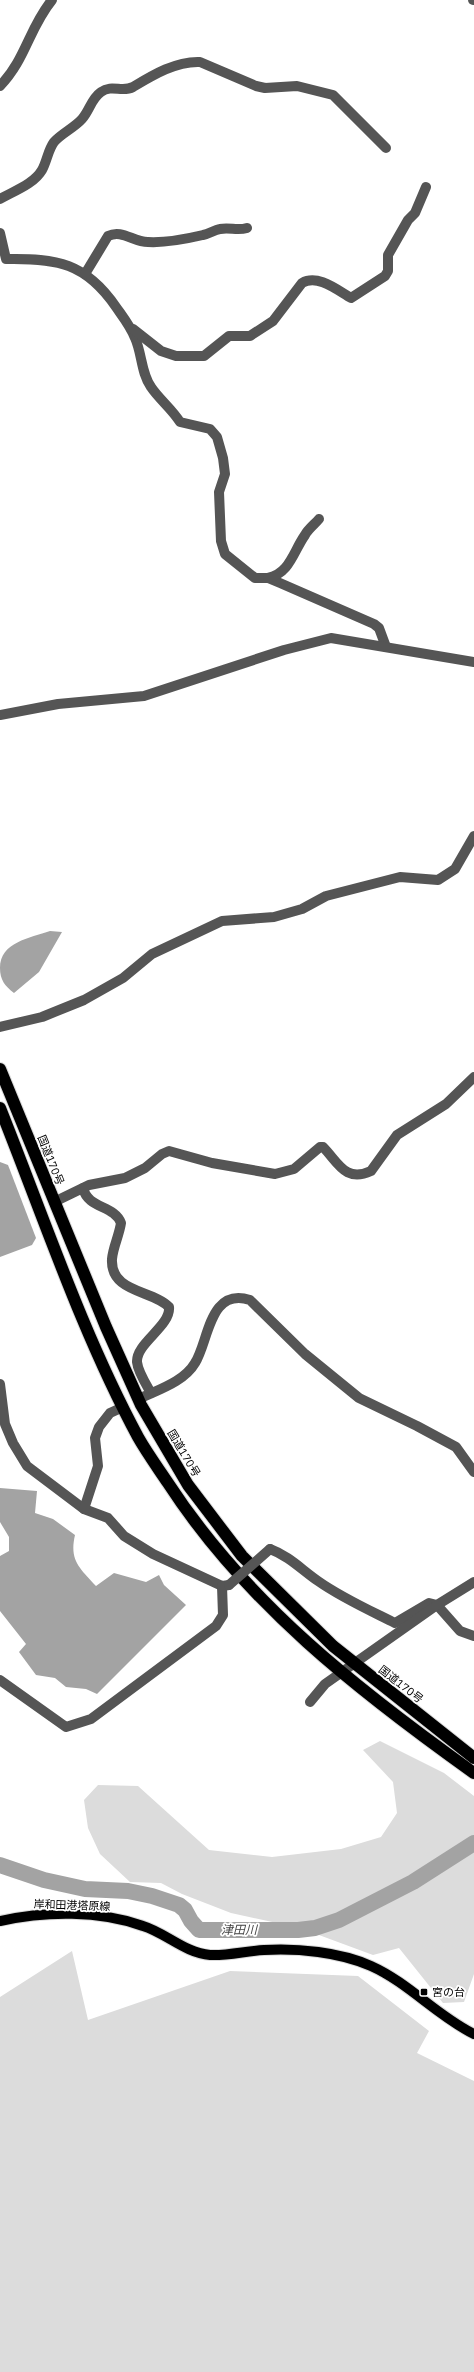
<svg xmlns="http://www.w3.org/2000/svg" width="474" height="2372" font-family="'IBM Plex Sans','Noto Sans JP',sans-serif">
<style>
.green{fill:#dcdcdc}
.water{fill:#a3a3a3}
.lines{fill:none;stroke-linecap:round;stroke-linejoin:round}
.river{stroke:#a3a3a3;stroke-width:16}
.major-casing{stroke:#dbdbdb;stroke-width:12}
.highway-casing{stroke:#dbdbdb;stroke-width:14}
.minor{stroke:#555;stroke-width:10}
.major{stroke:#000;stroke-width:10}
.highway{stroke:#000;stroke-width:12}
.minor-bridge{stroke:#555;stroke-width:10}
.poi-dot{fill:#000;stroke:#fff;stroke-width:1.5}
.labels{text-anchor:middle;stroke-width:3.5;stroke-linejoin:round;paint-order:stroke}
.street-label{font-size:11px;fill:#000;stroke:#fff}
.poi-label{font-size:11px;fill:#000;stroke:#fff;text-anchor:start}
.water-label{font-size:12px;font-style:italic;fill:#444;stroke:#fff}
</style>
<rect width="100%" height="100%" fill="#fff"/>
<g class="green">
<path d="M380,1741l64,32 30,23v178l-10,28 -21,1 -44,-55 -26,7 -73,-27 -69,-15 -49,-19 -21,-11 -31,-1 -30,-28 -12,-26 -4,-28 14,-15 40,1 71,64 63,7 69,-8 40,-12 16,-24 -4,-31 -30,-32z"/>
<path d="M72,1951l16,69 142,-49 128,5 71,55 -12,22 57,28v291h-474v-375z"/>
</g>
<g class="water">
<path d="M50,931l12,1 -23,40 -25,21c-9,-7 -14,-13 -14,-25 0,-26 30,-30 50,-37z"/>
<path d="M0,1162l8,3 28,73 -4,7 -32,12z"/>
<path d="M0,1488l37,3 -2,22 18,6 22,16c-6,26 5,33 21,51l18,-13 32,9 13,-7 5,10 22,20 -89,89 -11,-5 -20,-2 -11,-9 -19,-3 -17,-23 7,-8 -26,-33v-55l9,-5v-14l-9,-15z"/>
</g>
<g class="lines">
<path class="river" d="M0,1865l44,15 41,9 43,2 24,5 27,9 6,5 6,11 8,9h99l17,-2 24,-8 74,-38 61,-39"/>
<g class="major-casing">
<path id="major" d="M0,1921c45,-10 99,-11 143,5 23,7 42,27 67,29 17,1 36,-4 54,-5 33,-2 76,2 107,16 38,17 66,50 103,68"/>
</g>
<g class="highway-casing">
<g id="highway">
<path d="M0,1069l106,258 35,78 47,80 54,71 91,90 141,112"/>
<path d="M0,1108c44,110 82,225 138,329 9,16 20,31 30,46 78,120 191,208 306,290"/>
</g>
</g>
<g class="minor">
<path d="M473,0h1"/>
<path d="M0,86c26,-27 29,-58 52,-86"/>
<path d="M0,199c14,-8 34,-15 42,-29 5,-9 6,-20 12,-28 8,-9 20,-14 28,-23 8,-9 9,-20 19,-27 11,-8 21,1 32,-5 20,-12 43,-26 67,-25l56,24 9,2 32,-2 36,9 53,53"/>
<path d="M0,233l6,26c51,-1 80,4 110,48 7,10 15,20 19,31 7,15 6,35 16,49 8,12 21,22 29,35l30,7 7,8 6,21 2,16 -6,18 2,49 4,13 30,24h13l12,5 94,41 5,4 7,19"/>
<path d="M85,274l23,-38c14,-7 25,6 40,6 17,1 38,-3 55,-7 6,-1 11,-5 17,-6 10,-2 17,2 27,-1"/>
<path d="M133,329l28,22 15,5h28l25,-20h21l23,-15 29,-38c16,-9 35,7 49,15l34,-22 3,-5v-16l20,-35 7,-7 11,-26"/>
<path d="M268,578c22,-5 25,-26 37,-43 3,-6 10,-11 14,-16"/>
<path d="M0,715l58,-11 86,-8 140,-46 47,-12 143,24"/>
<path d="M0,1027l42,-10 42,-17 39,-22 29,-24 70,-33 52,-4 28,-8 24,-13 74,-19 38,3 17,-11 19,-33"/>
<path d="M83,1188c5,21 31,17 38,35 -2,13 -8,24 -9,36 -2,34 41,31 57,48 2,19 -33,36 -32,55 1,10 9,22 14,31"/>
<path d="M54,1202l35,-17 36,-7 20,-10 17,-14 7,-3 43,12 63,11 19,-5 26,-22h3c15,15 22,36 48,24l26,-36 49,-31 28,-27"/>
<path d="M0,1384l5,40 8,19 14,23 57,43 24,9 16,18 29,18 69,32 7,-1"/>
<path d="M139,1399c18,-9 45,-17 56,-36 14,-22 14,-76 55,-63l55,54 54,44 58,28 39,21 18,25"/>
<path d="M84,1509l14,-43 -3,-28 4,-11 11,-14 13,-6"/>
<path d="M270,1549c19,7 32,21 48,32 24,17 51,29 77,42l34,-20 8,2 23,26 14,5"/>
<path d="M0,1680l66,47 25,-8 125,-93 7,-11 -1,-29"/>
<path d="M310,1702l15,-18 112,-79 37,-23"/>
</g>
<use href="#major" class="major"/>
<use href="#highway" class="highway"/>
<path class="minor-bridge" d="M229,1585l41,-36"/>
</g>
<rect class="poi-dot" x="420" y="1988" width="8" height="8" rx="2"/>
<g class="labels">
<g class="street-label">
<text transform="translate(51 1160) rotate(68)" y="4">国道170号</text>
<text transform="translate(184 1453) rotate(59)" y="4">国道170号</text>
<text transform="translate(401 1684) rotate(38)" y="4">国道170号</text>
<text transform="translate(72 1905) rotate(2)" y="4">岸和田港塔原線</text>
</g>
<g class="poi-label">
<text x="432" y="1996">宮の台</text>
</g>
<g class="water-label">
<text x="239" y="1934">津田川</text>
</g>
</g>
</svg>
